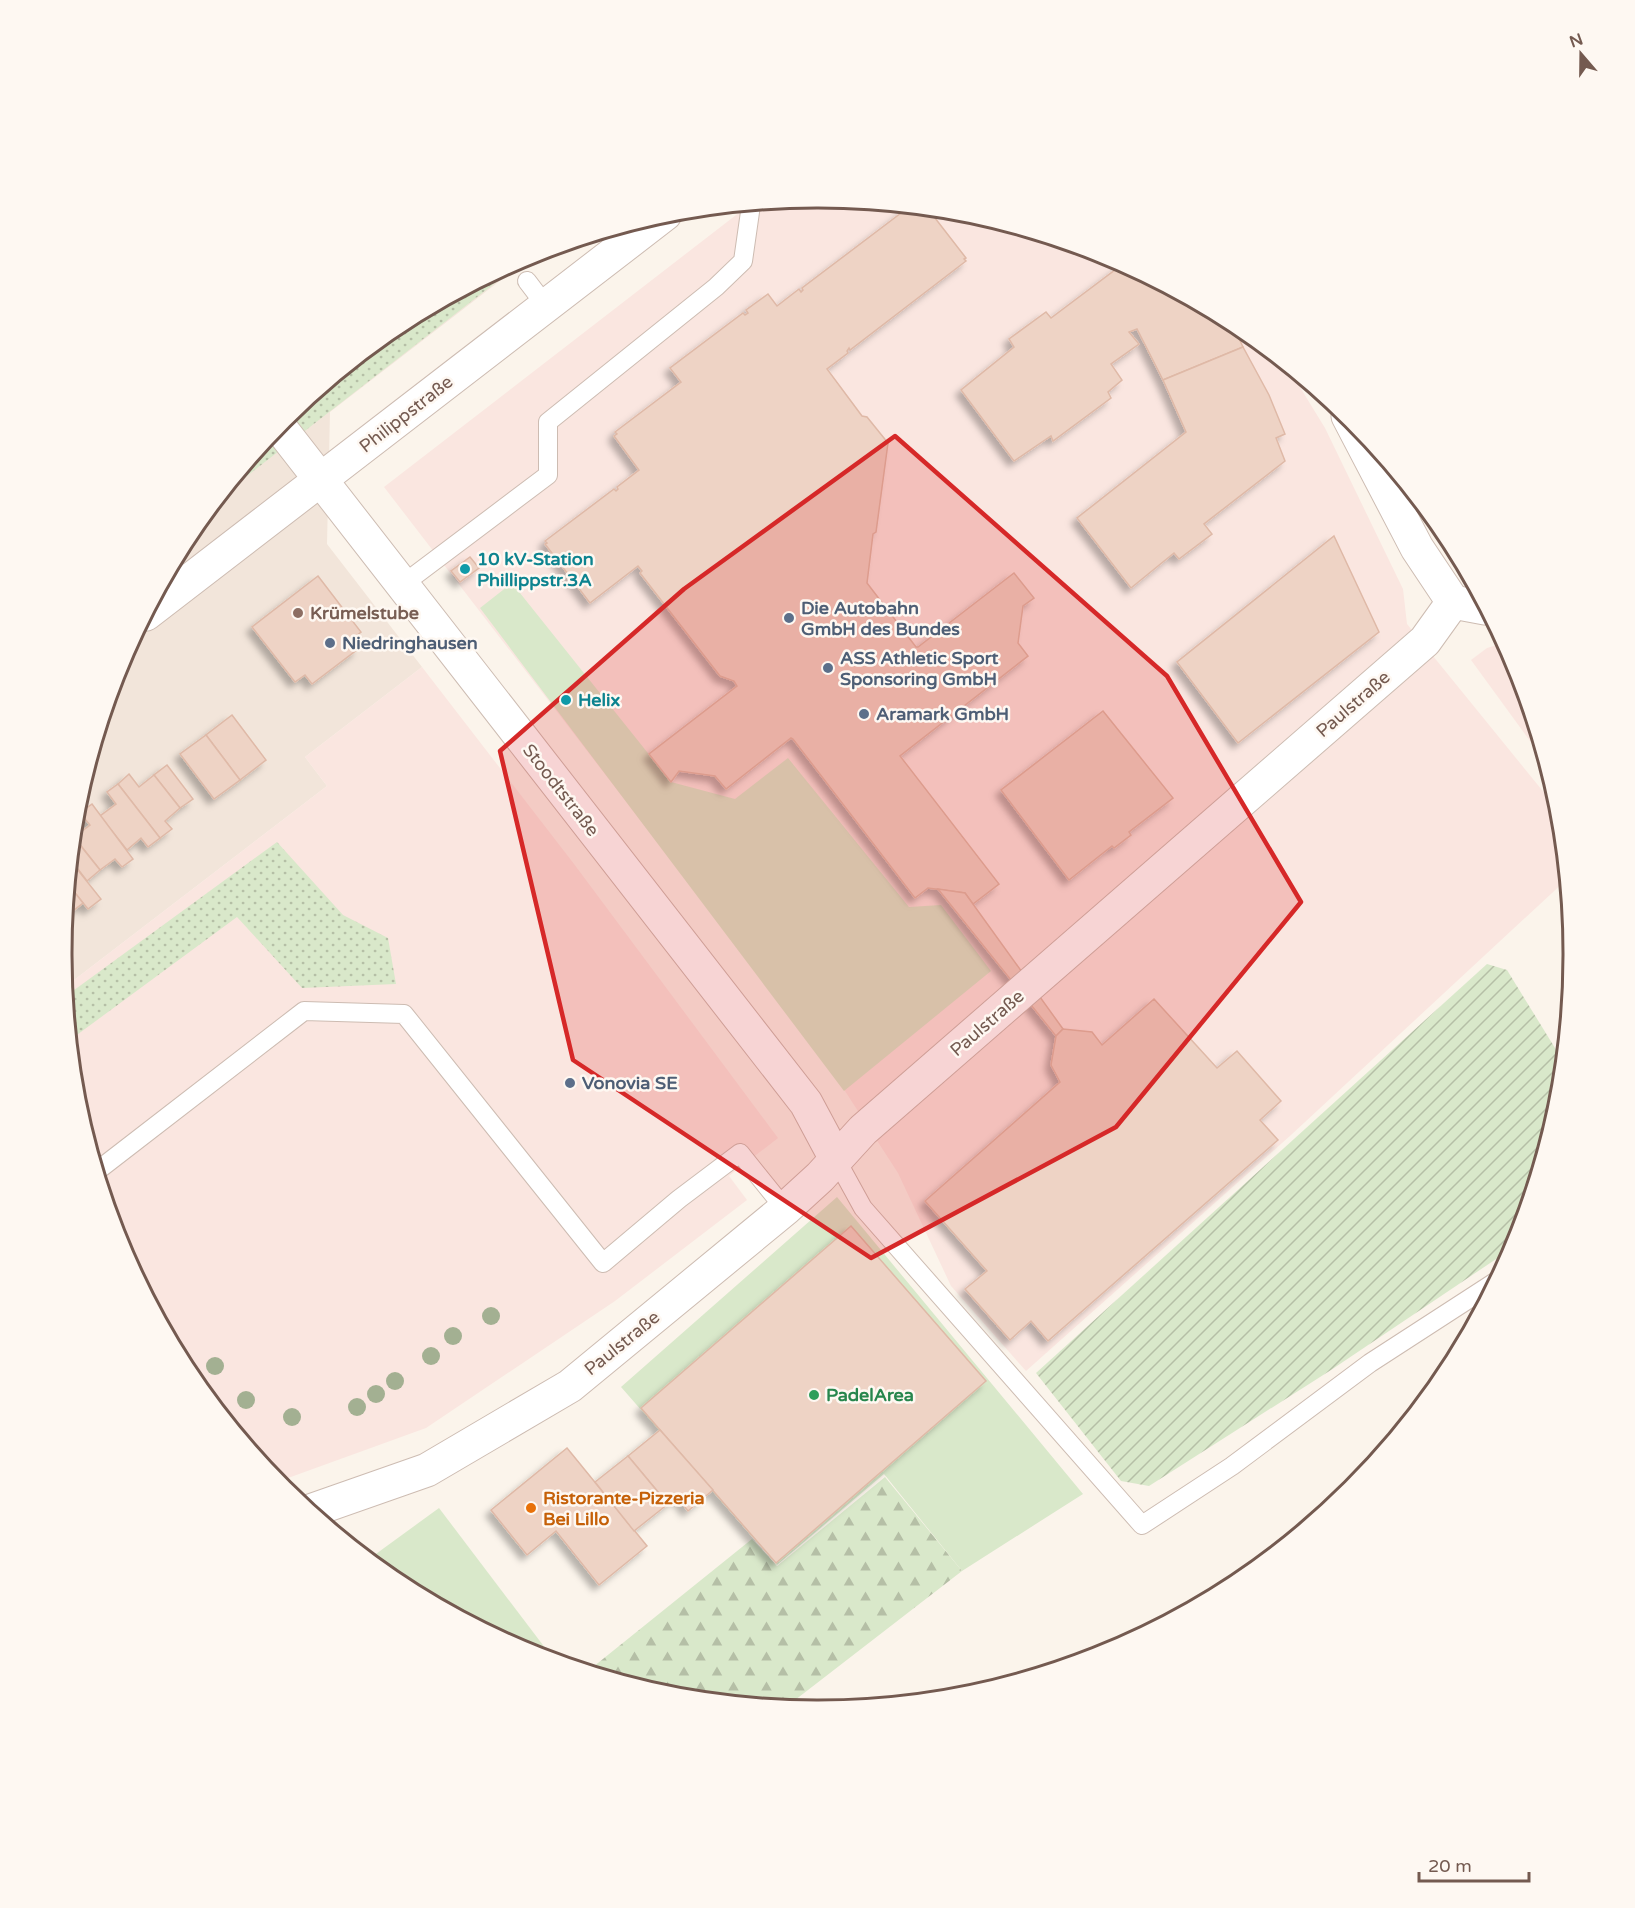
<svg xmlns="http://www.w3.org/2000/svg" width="1635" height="1908" font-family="'Varela Round',sans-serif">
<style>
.residential{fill:#f2e5da}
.commercial{fill:#fae6e0}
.grass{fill:url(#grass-dots)}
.forest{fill:url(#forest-firs)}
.park{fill:#d9e8ca}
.garden{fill:url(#garden-furrows)}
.building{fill:#eed3c5;stroke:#dfb9a7;stroke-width:1.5;filter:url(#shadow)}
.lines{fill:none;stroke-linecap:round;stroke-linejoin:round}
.lane-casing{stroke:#cdbcb2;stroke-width:20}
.street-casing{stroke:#cdbcb2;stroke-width:35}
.lane{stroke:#fff;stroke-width:18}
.street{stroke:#fff;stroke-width:33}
.tree{fill:#a3b092}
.marked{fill:#d62828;fill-opacity:0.2;stroke:#d62828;stroke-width:4.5;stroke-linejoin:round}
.culture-dot{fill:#0f9aa8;stroke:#fef8f2;stroke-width:2}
.education-dot{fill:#8d6e63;stroke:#fef8f2;stroke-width:2}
.service-dot{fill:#5c6f8a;stroke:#fef8f2;stroke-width:2}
.leisure-dot{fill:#2e9e5b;stroke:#fef8f2;stroke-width:2}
.food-dot{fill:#e8710a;stroke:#fef8f2;stroke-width:2}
.labels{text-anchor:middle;stroke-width:5;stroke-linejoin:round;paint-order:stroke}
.street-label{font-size:18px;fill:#745a50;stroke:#fef8f2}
.culture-label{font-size:18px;font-weight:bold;fill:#0d838f;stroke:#fef8f2;text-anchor:start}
.service-label{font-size:18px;font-weight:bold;fill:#4e5e75;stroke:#fef8f2;text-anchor:start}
.education-label{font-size:18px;font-weight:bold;fill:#785e54;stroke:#fef8f2;text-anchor:start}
.leisure-label{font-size:18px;font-weight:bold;fill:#27864d;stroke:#fef8f2;text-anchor:start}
.food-label{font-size:18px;font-weight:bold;fill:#c56008;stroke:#fef8f2;text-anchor:start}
.rim{fill:none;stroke:#745a50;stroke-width:3}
</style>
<defs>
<pattern id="grass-dots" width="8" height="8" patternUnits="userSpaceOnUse" patternTransform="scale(1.5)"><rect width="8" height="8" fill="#d9e8ca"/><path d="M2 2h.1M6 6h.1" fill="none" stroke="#b5bfa6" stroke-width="1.8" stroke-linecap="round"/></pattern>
<pattern id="forest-firs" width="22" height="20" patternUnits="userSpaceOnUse" patternTransform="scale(1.5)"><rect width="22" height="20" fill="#d9e8ca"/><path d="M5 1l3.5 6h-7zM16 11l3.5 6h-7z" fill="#b5bfa6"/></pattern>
<pattern id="garden-furrows" width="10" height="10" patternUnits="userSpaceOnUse" patternTransform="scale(1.5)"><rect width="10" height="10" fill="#d9e8ca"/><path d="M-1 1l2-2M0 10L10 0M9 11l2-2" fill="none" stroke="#b5bfa6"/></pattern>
<filter id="shadow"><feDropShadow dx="-5.5" dy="5.5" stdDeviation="3" flood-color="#0004"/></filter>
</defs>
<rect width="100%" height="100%" fill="#fbf4eb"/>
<path class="residential" d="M536,253l-206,159 -3,132 95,123 -117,90 22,29 -262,201 -3,-33 14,-148 43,-142 70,-130 94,-115 115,-94z"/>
<g class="commercial">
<path d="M818,198l147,15 142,43 131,70 49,40 38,62 78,161 4,35 152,187 7,69 -275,255 -265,236 -75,-85 -53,-113 -73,-113 -441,-573 365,-282z"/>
<path d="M1504,643l12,22 30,98 -75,-103 16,-12z"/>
<path d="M422,667l152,197 204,274 -49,38 18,24 -132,101 -189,127 -149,54 -88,-108 -70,-131 -43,-142 -11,-114 262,-201 -22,-29z"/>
</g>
<g class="grass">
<path d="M536,253l-41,30 -275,214 63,-78 115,-94z"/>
<path d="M277,842l66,73 45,23 8,46 -94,4 -65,-71 -167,123 -4,-44z"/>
</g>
<path class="forest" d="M885,1477l77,94 -176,136 -116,-12 -82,-24 164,-132 25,27z"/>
<g class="park">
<path d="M512,583l159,199 64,17 53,-41 121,149 32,-2 50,66 -147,120 -364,-483z"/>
<path d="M837,1197l246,297 -121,77 -78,-97 -107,91 -156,-178z"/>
<path d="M439,1508l116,153 -27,-9 -131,-70 -28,-23z"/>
</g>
<path class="garden" d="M1487,964l20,6 56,91 -4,41 -45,145 -183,123 -182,116 -28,-5 -85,-108z"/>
<g class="building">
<path d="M909,207l19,2 38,49 -2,1 2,2 -116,89 -1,-2 -2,3 1,2 -21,16 35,47 5,1 21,26 -12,89 -3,2 -6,49 49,64h2l96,-74 20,25 -11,8 -5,37 10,13 -128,100 99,128 -26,20 -8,-11 -37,-5 -13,10 -122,-159 -2,-1 -65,51 -11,-13 -36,-5 -8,11 -22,-28 88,-68 -3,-5 -14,-5 -80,-103 2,-2 -4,-5 -48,37 -45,-59 2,-1 -2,-2 69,-52 2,2 2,-2 -1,-2 22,-17 -25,-34 3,-2 -2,-2 66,-50 -11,-14 73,-55 2,2 3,-2 -2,-3 22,-16 9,12 22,-17 2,3 2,-2 -1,-2z"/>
<path d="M1123,264l109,59 11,24 -80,33 -26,-51 -8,3 10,12 -28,20 11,16 -14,12 3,6 -58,43 -2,-5 -37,25 -53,-71 53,-43 -5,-8 37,-27 5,6z"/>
<path d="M1243,347l26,48 16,39 -9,4 9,23 -81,63 8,10 -33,25 -5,-6 -43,35 -54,-70 109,-86 -23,-52z"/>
<path d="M1334,536l45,96 -141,111 -61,-81z"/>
<path d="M470,557l9,11 -19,14 -9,-11z"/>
<path d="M318,576l43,56 -10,8 7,9 -46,35 -7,-9 -10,7 -43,-55z"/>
<path d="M1103,711l70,87 -44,34 2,3 -17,13 -2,-2 -43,34 -68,-90z"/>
<path d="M232,715l34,45 -26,20 -34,-45z"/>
<path d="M206,735l34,45 -26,19 -34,-45z"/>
<path d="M167,765l26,34 -13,9 -26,-33z"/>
<path d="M129,774l10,13 15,-12 26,33 -15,13 7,8 -12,9 -42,-54z"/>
<path d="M118,784l42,54 -12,9 -7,-9 -14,12 -27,-34 16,-12 -9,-12z"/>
<path d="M92,804l41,55 -11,8 -7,-8 -15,11 -26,-33 16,-12 -10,-12z"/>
<path d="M76,840l24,30 -13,11 -16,-21 1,-17z"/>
<path d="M77,869l24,30 -13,10 -20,-25 1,-9z"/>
<path d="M68,884l15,19 -18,14z"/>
<path d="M938,889l27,4 98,136 -7,7z"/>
<path d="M1154,999l63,69 20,-17 44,50 -21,19 18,20 -230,201 -17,-20 -21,19 -45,-51 22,-18 -62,-70 135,-119 -9,-17 5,-29 7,-7 29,3 10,13z"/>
<path d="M851,1226l135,155 -210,182 -135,-155z"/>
<path d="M660,1430l53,60 -25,21 -11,-14 -9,7 -40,-48z"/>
<path d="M567,1448l80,98 -48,39 -43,-54 -29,24 -36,-45z"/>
<path d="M628,1456l40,48 -34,27 -39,-49z"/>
</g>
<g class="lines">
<g class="lane-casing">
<g id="lane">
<path d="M527,281l19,25"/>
<path d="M402,585l146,-110v-53l168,-135 27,-26 8,-56"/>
<path d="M836,1159l27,49 279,317 90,-59 138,-103 125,-81"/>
<path d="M97,1171l207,-160 100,3 199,249 76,-64 61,-46 45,56"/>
</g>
</g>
<g class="street-casing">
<g id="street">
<path d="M278,425l528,678 30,56"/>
<path d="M1453,602l32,6"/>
<path d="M146,614l519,-400"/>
<path d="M310,1511l117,-41 143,-84 215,-177 35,-32 43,-47 562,-489 28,-39 -36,-54 -69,-132"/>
</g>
</g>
<use href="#lane" class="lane"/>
<use href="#street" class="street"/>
</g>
<g class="tree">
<circle cx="491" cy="1316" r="9"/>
<circle cx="453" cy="1336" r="9"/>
<circle cx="431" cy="1356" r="9"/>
<circle cx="215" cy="1366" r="9"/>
<circle cx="395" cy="1381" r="9"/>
<circle cx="376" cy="1394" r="9"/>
<circle cx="246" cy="1400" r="9"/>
<circle cx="357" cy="1407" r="9"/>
<circle cx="292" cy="1417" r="9"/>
</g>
<path class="marked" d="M895,436l272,240 134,226 -185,225 -245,131 -298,-198 -73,-309 184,-162z"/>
<g class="culture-dot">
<circle cx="465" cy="569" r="6"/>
<circle cx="566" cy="700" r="6"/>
</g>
<circle class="education-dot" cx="298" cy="613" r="6"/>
<g class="service-dot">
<circle cx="789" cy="618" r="6"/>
<circle cx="330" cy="643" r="6"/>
<circle cx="828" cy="668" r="6"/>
<circle cx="864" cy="714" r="6"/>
<circle cx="570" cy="1083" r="6"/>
</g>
<circle class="leisure-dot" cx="814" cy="1395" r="6"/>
<circle class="food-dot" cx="531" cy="1508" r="6"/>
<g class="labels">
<g class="street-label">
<text transform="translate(406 414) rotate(-38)" y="6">Philippstraße</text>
<text transform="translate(1353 704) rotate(-41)" y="6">Paulstraße</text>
<text transform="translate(561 790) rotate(52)" y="6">Stoodtstraße</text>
<text transform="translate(987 1023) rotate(-41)" y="6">Paulstraße</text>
<text transform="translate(622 1343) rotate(-39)" y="6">Paulstraße</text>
</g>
<g class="culture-label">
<text x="477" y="565">10 kV-Station<tspan x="477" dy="21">Phillippstr.3A</tspan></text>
<text x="578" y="706">Helix</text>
</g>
<g class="service-label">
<text x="801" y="614">Die Autobahn<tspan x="801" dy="21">GmbH des Bundes</tspan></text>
<text x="342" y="649">Niedringhausen</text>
<text x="840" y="664">ASS Athletic Sport<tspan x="840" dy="21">Sponsoring GmbH</tspan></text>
<text x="876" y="720">Aramark GmbH</text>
<text x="582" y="1089">Vonovia SE</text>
</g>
<g class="education-label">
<text x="310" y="619">Krümelstube</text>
</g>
<g class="leisure-label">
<text x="826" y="1401">PadelArea</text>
</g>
<g class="food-label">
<text x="543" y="1504">Ristorante-Pizzeria<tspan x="543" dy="21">Bei Lillo</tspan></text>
</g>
</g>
<path d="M0 0H1635V1908H0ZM817 208H818A745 745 0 0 1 1563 953V955A745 745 0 0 1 818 1700H817A745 745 0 0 1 72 955V953A745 745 0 0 1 817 208Z" fill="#fef8f2" fill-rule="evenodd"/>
<path class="rim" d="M817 208H818A745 745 0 0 1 1563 953V955A745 745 0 0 1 818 1700H817A745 745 0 0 1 72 955V953A745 745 0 0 1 817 208Z"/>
<g transform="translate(1581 54) rotate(340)" stroke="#fef8f2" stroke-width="4.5" paint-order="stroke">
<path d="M0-4.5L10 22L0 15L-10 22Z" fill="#745a50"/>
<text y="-9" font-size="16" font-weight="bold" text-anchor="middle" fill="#745a50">N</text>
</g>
<path d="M1419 1872v9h110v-9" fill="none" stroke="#745a50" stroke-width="3"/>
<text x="1428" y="1872" font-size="18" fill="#745a50" stroke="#fef8f2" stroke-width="4.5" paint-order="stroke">20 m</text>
</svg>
